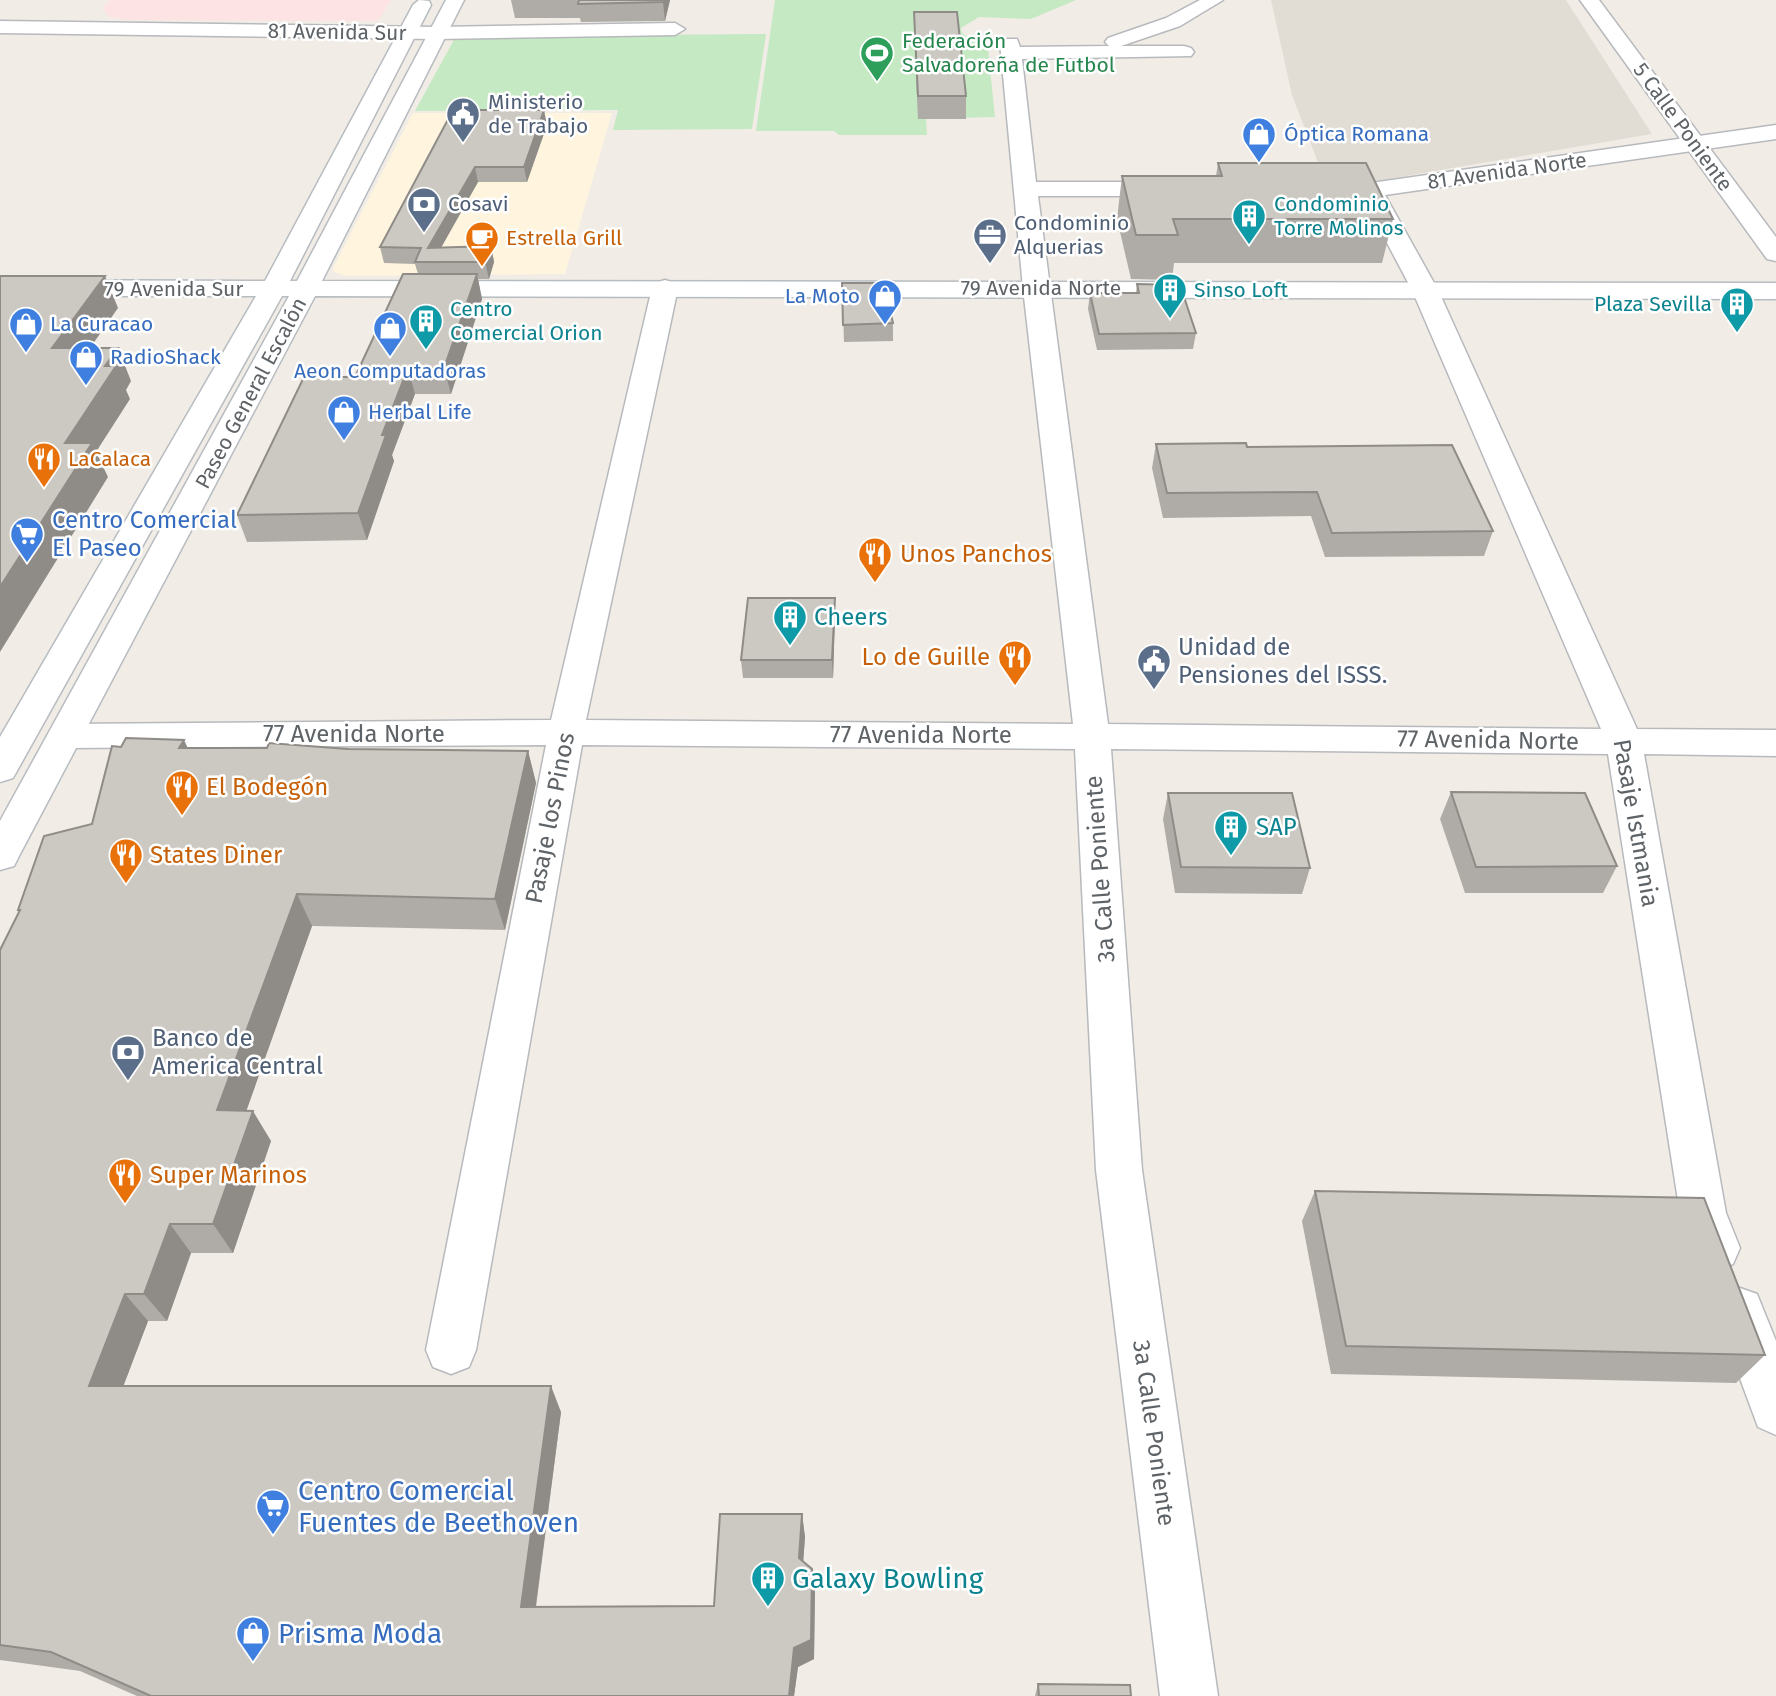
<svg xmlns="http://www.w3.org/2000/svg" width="1776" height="1696" font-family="'Fira Sans',sans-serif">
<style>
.commercial{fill:#fff4dd}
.education{fill:#e1dcd4}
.medical{fill:#fde3e3}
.green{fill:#c5e9c2}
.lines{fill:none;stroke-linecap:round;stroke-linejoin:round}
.minor-casing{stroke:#b7b9bd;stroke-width:3}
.tertiary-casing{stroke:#b7b9bd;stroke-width:3}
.secondary-casing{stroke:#b7bcc0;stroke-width:3}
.minor{fill:#fff;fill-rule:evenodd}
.tertiary{fill:#fff;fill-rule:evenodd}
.secondary{fill:#fff;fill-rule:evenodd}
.wall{fill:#afaca7}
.shaded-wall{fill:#8f8c88}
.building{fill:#ccc8c2;stroke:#8f8c88;stroke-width:2}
.labels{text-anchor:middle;stroke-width:5;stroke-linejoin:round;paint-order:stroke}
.far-street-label{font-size:21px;fill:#5e6367;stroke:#fff}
.far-leisure-label{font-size:21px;fill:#27864d;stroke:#fff;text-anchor:start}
.far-service-label{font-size:21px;fill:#4e5e75;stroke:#fff;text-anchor:start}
.far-shop-label{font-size:21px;fill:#366cbe;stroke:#fff;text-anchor:start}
.far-culture-label{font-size:21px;fill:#0d838f;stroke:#fff;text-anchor:start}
.far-food-label{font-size:21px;fill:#c56008;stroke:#fff;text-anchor:start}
.shop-label{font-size:24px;fill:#366cbe;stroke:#fff;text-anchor:start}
.food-label{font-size:24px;fill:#c56008;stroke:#fff;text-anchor:start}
.culture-label{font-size:24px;fill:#0d838f;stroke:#fff;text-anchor:start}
.service-label{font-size:24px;fill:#4e5e75;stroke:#fff;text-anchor:start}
.street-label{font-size:24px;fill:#5e6367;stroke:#fff}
.near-shop-label{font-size:28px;fill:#366cbe;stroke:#fff;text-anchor:start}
.near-culture-label{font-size:28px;fill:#0d838f;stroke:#fff;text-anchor:start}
</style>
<rect width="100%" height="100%" fill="#f1ede6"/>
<path class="commercial" d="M413,113h199l-47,161 -219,2 -12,-4 -1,-4z"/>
<path class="education" d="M1271,0h295l86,134 -270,46 -56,3 -34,-88z"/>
<path class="medical" d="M110,0h281l-13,21 -250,-1 -19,-3 -7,-9z"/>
<g class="green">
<path d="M775,0h301l-45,19 -52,-2 -18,11 1,5 26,16 7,68 -69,2 1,16h-88l-5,-4h-78z"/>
<path d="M766,34l-14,95 -139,1 5,-20 -203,1 41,-75z"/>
</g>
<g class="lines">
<g class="minor-casing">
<g id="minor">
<path d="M1200,0h23l-43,26 -59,20h63l7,2 3,4 -3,4 -169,3 14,123h137l8,2 4,5 -4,5 -8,2h-135l70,528 493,5 -189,-439 4,-5 9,-3 9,3 4,5 199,439 139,1v26l-132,-2 82,459 14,35 -7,16 -17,6 -17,-6 -19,-51 -72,-459 -497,-5 31,421 76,526h-58l-64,-526 -21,-421 -493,-4 -106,605 -7,17 -18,7 -18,-7 -7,-17 120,-605 -480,3 -13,-3 -5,-9 5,-9 13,-3 485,-4 101,-432 4,-5 9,-3 9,3 4,5 -92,432 487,4 -50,-436 -23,-245 3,-4h14l3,8 89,-1 -4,-4 3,-4 58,-20z"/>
<path d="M1580,0h19l177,237v24l-9,-2z"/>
<path d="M0,21l436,6 239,-4 10,6 -10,6 -239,4 -436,-6z"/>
<path d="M1740,1288l17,6 19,47v94l-18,-8 -43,-116 8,-17z"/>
</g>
</g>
<g class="tertiary-casing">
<path id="tertiary" d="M1776,125v14l-391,56 53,95 -4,5 -9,3 -9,-3 -4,-5 -53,-100 4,-5 8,-2z"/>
</g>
<g class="secondary-casing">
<path id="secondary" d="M419,0l10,1 2,4 -141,276h7l149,-281h18l-142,281 1454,2v16l-1461,-3 -296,560 -5,10 -14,4v-49l289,-525h-7l-269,482 -13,4v-45l256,-441h-256v-16l265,1 148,-276z"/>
</g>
<use href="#minor" class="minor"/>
<use href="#tertiary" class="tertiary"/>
<use href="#secondary" class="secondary"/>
</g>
<g class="wall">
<path d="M511,0h159l-5,21 -84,1 -1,-4h-65z"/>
<path d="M914,12l52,84v23h-48l-4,-85z"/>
<path d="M453,110l94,15 -20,57h-49l-37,65 50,-1 3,16 -5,17h-11l4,20 -31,95h-36l-23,61 2,6 -27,79 -120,2 -10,-27 118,-138 63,-103 -3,-10 -31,-1 -4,-16z"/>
<path d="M1218,163l175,56 -11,44h-208l-2,17 -41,-1 -14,-60 5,-43h94z"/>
<path d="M842,283l51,40v18l-49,1z"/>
<path d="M1137,284l59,49 -3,16 -96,1 -9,-41 2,-16h46z"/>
<path d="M1156,444l91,3 246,84 -9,25 -159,1 -14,-41 -148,2 -11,-50z"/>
<path d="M835,616l-2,62h-90l-2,-18z"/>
<path d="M121,747l407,4 8,32 -31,147 -193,-4 -66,185 25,30 -38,112h-42l-24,68h-19l-25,65 438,26 -25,195 178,-1 88,-92 3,23 -2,24 9,8 3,21 -1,69 -16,8 -4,29h-657l-57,-25 -80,-11v-710l19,-38 -1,-2 74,-86z"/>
<path d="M1451,792l166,74 -14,27h-138l-25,-74z"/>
<path d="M1168,793l142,75 -8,26 -127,-1 -12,-74z"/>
<path d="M1315,1191l450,164 -29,28 -405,-9 -29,-153z"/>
<path d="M1038,1684l93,12h-96z"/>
</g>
<g class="shaded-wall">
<path d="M664,0h6l-5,21 -2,-19z"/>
<path d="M544,110l3,15 -20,57 -3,-15z"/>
<path d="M475,167l3,15 -46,82 -4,-16z"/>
<path d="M491,246l3,16 -5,17 -4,-17z"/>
<path d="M477,274l5,25 -31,95 -7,-26z"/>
<path d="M105,276l13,32 -51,73 -15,-33z"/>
<path d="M118,348l13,33 -5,9 4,9 -34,53 12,25 -108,175v-65l65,-144 40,-77z"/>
<path d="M408,368l7,26 -23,61 2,6 -27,79 -9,-27 24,-78z"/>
<path d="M835,598v18l-2,62 -1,-18z"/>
<path d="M184,740l15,32 -20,-24z"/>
<path d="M528,751l8,32 -31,147 -10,-31z"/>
<path d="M297,894l15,32 -76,214 -19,-30z"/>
<path d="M253,1111l18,30 -38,112 -20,-29z"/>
<path d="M170,1224l21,29 -24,68 -23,-27z"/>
<path d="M125,1294l23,27 -34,90 -25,-25z"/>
<path d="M551,1386l10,26 -28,215 -12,-20z"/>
<path d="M802,1514l3,23 -3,42 -3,-21z"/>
<path d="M812,1569l3,21 -1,69 -16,8 -4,29h-5l5,-48z"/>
</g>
<g class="building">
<path d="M579,0h85l-1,2 -85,2z"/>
<path d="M914,12h43l9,84h-48z"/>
<path d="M453,110h91l-20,57h-49l-47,81 63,-2 -6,16h-70l6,-14 -41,-1z"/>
<path d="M1218,163h148l27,56h-220l5,16h-42l-14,-59h100z"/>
<path d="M403,274h74l-33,94h-36l-26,67h4l-28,78 -121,2 67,-138h51z"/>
<path d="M0,276h105l-53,72h66l-13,18h11l-51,77h27l-92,144z"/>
<path d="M842,283h42l9,40 -50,2z"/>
<path d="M1137,284l43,1 16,48 -97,1 -9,-41h49z"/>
<path d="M1246,443l1,4 205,-2 41,86 -161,2 -15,-41 -150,1 -11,-49z"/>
<path d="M748,598h87l-3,62h-91z"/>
<path d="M126,738l58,2 -5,8h88l2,-5 79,6 180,2 -33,148 -198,-5 -80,216 36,1 -40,113h-43l-26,70h-19l-36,92h462l-30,221 193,-1 6,-92h82l-3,44 13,11 -1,71 -17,8 -5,48h-638l-100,-44 -51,-7v-695l20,-40h-2l26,-74 48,-12 20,-78 9,1z"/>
<path d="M1451,792l134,1 32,73 -141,1z"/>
<path d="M1168,793h124l18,75 -129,-1z"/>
<path d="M1315,1191l389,7 61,157 -419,-9z"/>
<path d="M1038,1684l92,1 1,11h-92z"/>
</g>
<defs>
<g id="stadium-pin" transform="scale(1.75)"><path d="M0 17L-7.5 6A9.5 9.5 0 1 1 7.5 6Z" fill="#2e9e5b" stroke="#fff"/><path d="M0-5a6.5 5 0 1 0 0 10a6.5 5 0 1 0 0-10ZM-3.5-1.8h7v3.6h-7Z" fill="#fff"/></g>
<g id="civic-pin" transform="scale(1.75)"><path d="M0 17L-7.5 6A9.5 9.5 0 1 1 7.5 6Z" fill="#5c6f8a" stroke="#fff"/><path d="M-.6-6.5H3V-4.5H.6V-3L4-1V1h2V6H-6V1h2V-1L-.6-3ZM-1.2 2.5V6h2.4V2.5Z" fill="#fff"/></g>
<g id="shop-pin" transform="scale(1.75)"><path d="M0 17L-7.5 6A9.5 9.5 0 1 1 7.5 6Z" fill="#3f7fe0" stroke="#fff"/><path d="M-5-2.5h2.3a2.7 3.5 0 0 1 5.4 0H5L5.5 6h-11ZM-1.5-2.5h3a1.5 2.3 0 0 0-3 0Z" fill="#fff"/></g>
<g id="bank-pin" transform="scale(1.75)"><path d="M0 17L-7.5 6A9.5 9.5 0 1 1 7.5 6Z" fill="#5c6f8a" stroke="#fff"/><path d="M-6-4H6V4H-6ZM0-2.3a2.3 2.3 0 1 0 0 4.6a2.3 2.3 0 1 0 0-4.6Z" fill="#fff"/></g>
<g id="building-pin" transform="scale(1.75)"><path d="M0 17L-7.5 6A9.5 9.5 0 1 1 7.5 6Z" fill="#0f9aa8" stroke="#fff"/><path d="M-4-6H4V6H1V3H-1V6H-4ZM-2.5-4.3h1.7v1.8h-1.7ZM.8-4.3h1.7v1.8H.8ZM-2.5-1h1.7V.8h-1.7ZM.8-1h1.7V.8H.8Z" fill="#fff"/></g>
<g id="office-pin" transform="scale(1.75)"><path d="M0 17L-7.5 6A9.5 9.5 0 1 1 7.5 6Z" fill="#5c6f8a" stroke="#fff"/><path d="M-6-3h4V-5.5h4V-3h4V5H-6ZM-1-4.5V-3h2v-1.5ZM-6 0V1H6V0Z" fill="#fff"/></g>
<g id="cafe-pin" transform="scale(1.75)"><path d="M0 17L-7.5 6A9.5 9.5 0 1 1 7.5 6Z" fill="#e8710a" stroke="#fff"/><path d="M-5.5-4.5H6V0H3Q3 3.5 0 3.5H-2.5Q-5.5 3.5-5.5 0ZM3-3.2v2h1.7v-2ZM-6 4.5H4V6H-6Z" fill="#fff"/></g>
<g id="restaurant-pin" transform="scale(1.75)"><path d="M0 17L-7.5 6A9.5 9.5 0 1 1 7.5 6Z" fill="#e8710a" stroke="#fff"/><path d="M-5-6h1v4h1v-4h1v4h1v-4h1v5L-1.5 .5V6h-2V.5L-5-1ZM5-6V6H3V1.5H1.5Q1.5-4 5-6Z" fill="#fff"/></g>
<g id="supermarket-pin" transform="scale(1.75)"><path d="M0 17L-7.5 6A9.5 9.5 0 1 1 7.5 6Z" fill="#3f7fe0" stroke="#fff"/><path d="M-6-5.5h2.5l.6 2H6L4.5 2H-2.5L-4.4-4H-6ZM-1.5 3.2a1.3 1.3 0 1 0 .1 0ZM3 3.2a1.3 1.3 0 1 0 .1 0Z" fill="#fff"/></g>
</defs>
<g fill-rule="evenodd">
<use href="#stadium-pin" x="877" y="53"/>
<use href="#civic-pin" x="463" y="114"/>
<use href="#shop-pin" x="1259" y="134"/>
<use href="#bank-pin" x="424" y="204"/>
<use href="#building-pin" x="1249" y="216"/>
<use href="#office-pin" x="990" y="235"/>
<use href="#cafe-pin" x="482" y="238"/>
<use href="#building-pin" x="1170" y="290"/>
<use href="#shop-pin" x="885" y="296"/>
<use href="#building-pin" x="1737" y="304"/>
<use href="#building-pin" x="426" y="321"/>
<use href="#shop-pin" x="26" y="324"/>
<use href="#shop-pin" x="390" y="328"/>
<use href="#shop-pin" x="86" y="357"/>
<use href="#shop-pin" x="344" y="412"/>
<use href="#restaurant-pin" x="44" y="459"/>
<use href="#supermarket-pin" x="27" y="534"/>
<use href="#restaurant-pin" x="875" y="554"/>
<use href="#building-pin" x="790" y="617"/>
<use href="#restaurant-pin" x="1015" y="657"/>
<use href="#civic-pin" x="1154" y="661"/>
<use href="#restaurant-pin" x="182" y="787"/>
<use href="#building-pin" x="1231" y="827"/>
<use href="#restaurant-pin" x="126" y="855"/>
<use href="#bank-pin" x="128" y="1052"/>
<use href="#restaurant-pin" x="125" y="1175"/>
<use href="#supermarket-pin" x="273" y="1506"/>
<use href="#building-pin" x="768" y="1578"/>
<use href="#shop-pin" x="253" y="1633"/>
</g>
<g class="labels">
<g class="far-street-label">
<text transform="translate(337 32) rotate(1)" y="7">81 Avenida Sur</text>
<text transform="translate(1683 127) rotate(54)" y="7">5 Calle Poniente</text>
<text transform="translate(1507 171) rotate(-8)" y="7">81 Avenida Norte</text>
<text x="1041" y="295">79 Avenida Norte</text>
<text x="174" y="296">79 Avenida Sur</text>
<text transform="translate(251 393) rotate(-62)" y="7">Paseo General Escalón</text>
</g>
<g class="far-leisure-label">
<text x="902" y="48">Federación<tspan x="902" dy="24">Salvadoreña de Futbol</tspan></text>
</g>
<g class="far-service-label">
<text x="488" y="109">Ministerio<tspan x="488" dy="24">de Trabajo</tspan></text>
<text x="448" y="211">Cosavi</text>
<text x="1014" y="230">Condominio<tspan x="1014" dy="24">Alquerias</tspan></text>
</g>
<g class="far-shop-label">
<text x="1284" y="141">Óptica Romana</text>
<text x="860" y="303" text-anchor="end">La Moto</text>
<text x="50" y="331">La Curacao</text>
<text x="110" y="364">RadioShack</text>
<text x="390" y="378" text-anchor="middle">Aeon Computadoras</text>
<text x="368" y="419">Herbal Life</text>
</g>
<g class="far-culture-label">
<text x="1274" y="211">Condominio<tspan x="1274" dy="24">Torre Molinos</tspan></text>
<text x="1194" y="297">Sinso Loft</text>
<text x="1712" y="311" text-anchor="end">Plaza Sevilla</text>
<text x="450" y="316">Centro<tspan x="450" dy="24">Comercial Orion</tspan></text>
</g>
<g class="far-food-label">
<text x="506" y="245">Estrella Grill</text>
<text x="68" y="466">LaCalaca</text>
</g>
<g class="shop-label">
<text x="52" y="528">Centro Comercial<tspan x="52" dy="28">El Paseo</tspan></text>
</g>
<g class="food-label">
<text x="900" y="562">Unos Panchos</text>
<text x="990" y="665" text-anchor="end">Lo de Guille</text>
<text x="206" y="795">El Bodegón</text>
<text x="150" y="863">States Diner</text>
<text x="150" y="1183">Super Marinos</text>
</g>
<g class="culture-label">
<text x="814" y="625">Cheers</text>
<text x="1256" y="835">SAP</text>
</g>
<g class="service-label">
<text x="1178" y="655">Unidad de<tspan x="1178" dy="28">Pensiones del ISSS.</tspan></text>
<text x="152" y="1046">Banco de<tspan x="152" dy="28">America Central</tspan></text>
</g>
<g class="street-label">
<text x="354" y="742">77 Avenida Norte</text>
<text x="921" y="743">77 Avenida Norte</text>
<text transform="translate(1488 740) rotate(1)" y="8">77 Avenida Norte</text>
<text transform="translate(550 818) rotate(-79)" y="8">Pasaje los Pinos</text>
<text transform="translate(1636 823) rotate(80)" y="8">Pasaje Istmania</text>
<text transform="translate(1100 869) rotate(-94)" y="8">3a Calle Poniente</text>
<text transform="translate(1154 1433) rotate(82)" y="8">3a Calle Poniente</text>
</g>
<g class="near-shop-label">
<text x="298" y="1500">Centro Comercial<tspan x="298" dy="32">Fuentes de Beethoven</tspan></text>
<text x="278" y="1643">Prisma Moda</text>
</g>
<g class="near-culture-label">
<text x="792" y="1588">Galaxy Bowling</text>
</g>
</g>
</svg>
